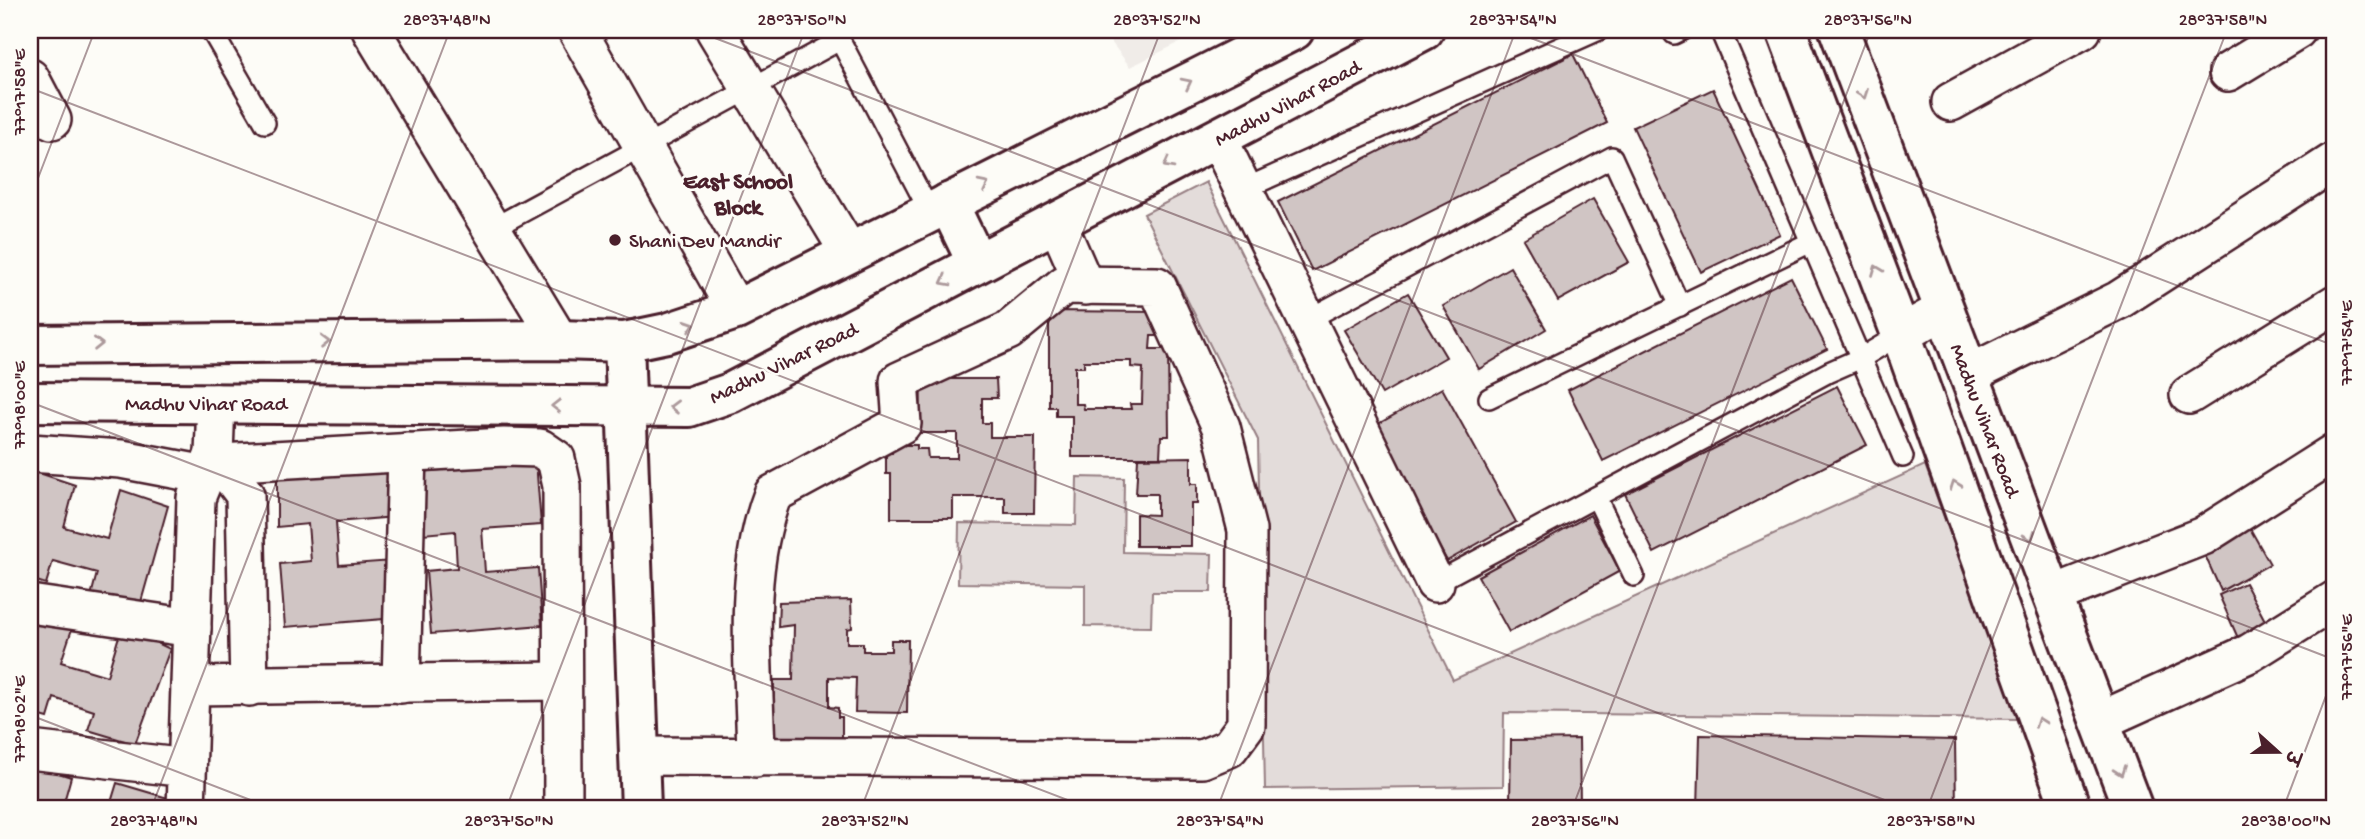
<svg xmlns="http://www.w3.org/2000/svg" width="2365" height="839" font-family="'Gochi Hand','Playpen Sans Deva',sans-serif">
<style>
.built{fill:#f0ece8}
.green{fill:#e3dcda;stroke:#967e82;stroke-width:2}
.building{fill:#d0c5c4;stroke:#4a1f2b;stroke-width:2;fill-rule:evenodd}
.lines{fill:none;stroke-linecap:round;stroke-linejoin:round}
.service-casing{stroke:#4a1f2b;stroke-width:24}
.minor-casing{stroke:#4a1f2b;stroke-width:42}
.tertiary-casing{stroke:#4a1f2b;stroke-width:44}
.service{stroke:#fdfcf7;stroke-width:19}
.minor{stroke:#fdfcf7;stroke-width:37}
.tertiary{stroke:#fdfcf7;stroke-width:38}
.oneway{stroke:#ac999b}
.ticks{fill:none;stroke:#4a1f2b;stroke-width:2;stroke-opacity:0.45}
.poi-dot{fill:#4a1f2b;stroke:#fdfcf7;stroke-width:2.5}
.labels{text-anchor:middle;stroke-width:5;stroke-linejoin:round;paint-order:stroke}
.street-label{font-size:21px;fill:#4a1f2b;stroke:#fdfcf7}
.poi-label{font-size:21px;fill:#4a1f2b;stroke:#fdfcf7;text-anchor:start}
.neighbourhood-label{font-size:23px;font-weight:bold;fill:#4a1f2b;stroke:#fdfcf7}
.neatline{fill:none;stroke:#4a1f2b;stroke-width:2.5}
.ticks-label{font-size:18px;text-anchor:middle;fill:#4a1f2b}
</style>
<rect width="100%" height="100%" fill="#fdfcf7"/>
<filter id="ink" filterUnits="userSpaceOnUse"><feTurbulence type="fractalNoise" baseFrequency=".0143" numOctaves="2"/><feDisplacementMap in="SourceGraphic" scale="14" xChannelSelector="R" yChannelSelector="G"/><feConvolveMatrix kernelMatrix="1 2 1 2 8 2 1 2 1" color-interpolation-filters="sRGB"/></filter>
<g filter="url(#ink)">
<path class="built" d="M1102,30h103l-75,37z"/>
<g class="green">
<path d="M1206,182l247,498 472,-215 93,254 -514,-6 -1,73 -238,3 -7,-349 -114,-226z"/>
<path d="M1077,477l47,1 -1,74 89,2 -1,38h-59l-1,35 -66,-1v-41l-127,-2 1,-60 117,2z"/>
</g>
<g class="building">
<path d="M1573,54l34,69 -295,148 -34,-69z"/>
<path d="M1713,89l67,145 -79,38 -68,-145z"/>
<path d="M1593,199l36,63 -71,39 -35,-62z"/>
<path d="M1510,267l36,62 -67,40 -36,-63z"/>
<path d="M1791,277l36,72 -224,112 -35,-71z"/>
<path d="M1408,293l38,64 -64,37 -38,-64z"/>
<path d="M1049,311l112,1 -1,24h-9l-1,13h18l1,87h-8l-1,21h-88v-41h-16v-9h-7zM1084,361h47v6l12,1 -1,36h-12l1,5h-47l-1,-5h-8v-37h9z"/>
<path d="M921,379h75l1,19h-15v25h8v14h45l-1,76h-29v-16h-52v21h-62v-44h-5v-21h6v-8h25v4h10l1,9h29v-25h-37z"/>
<path d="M1837,386l30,59 -213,108 -29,-59z"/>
<path d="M1442,388l74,134 -69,39 -74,-134z"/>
<path d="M1191,457v27h6v20h-6v42h-55v-32l21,1v-21h-21l2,-36z"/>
<path d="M397,458l-2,59 -59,5 3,43 53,-4 4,57 -111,9 -5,-63 31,-3 -3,-37 -31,3v-66z"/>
<path d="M536,462l5,63 -59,4 3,43 53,-4 4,57 -111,9 -5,-63 31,-3 -2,-37 -32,3 -5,-62z"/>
<path d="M30,470l45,15 -11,42 43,12 14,-49 47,16 -29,103 -48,-13 6,-23 -44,-12 -7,23 -16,-5z"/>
<path d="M1590,515l30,56 -111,61 -31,-56z"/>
<path d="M2243,516l27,48 -49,27 -22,-49z"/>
<path d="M2245,583l24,45 -28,17 -22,-50z"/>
<path d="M851,600l1,28 -5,1v14h16v8h28v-11h17l-1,73 -52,-1 1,-34 -27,-1v30l9,1v9h4v25l-69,-2 1,-60h19l1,-55 -16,2 1,-25z"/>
<path d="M30,617l45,3 -14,42 46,14 15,-50 48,23 -35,95 -47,-14 6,-19 -40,-13 -6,20 -18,-5z"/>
<path d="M1700,735l255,5 1,69h-258z"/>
<path d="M1579,739l1,65 -70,1 1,-65z"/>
<path d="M30,764l41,13 -9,32h-32z"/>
<path d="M117,783l54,16 -3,10h-59z"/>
<path d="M1580,804v5h-70v-4z"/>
</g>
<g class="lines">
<g class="service-casing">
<g id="service">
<path d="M211,30l54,93"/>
<path d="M1672,30l2,4 8,-4"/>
<path d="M1720,30l183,427"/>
<path d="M1244,189l355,-159"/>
<path d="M493,228l347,-188 90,172"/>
<path d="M1305,321l307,-164 68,149"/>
<path d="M1489,398l322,-156"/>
<path d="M1596,497l38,79"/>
<path d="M1435,583l394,-211 32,-14 40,-24"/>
</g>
</g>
<g class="minor-casing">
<g id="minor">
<path d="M371,30l188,310"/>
<path d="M577,30l159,280"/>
<path d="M715,30l134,222"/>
<path d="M2228,72l69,-42"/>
<path d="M30,78l22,42"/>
<path d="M1951,102l131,-72"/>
<path d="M1218,138l217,445"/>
<path d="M1057,222l28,64"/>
<path d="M1901,334l43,-24"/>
<path d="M1969,374l150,-74 216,-139"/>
<path d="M2189,395l146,-91"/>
<path d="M216,403l-2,51 31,41 4,192"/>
<path d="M30,453l91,6 85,16"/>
<path d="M221,463l283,-16 36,1 16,11 6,27 1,323"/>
<path d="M2052,595l151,-59 132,-84"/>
<path d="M30,604l162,24"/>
<path d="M401,684l6,-232"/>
<path d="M190,686l372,-5"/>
<path d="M2102,720l148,-67 85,-53"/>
<path d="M30,750l157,18"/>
<path d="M640,756l562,3 27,-11 17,-23 1,-195 -26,-103 -64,-141 -93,-1 -56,46 -109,50 3,43 -129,70c-32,83 -18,177 -17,264"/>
<path d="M186,809l10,-311 18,-44"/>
</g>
</g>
<g class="tertiary-casing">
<g id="tertiary">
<path d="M1786,30l115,304 170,475"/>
<path d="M1839,30l294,779"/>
<path d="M948,203l29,60"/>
<path d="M624,342l17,467"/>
<path d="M30,345l529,-5 65,2 43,-9 69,-23 558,-280"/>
<path d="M30,402l659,5 41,-14 694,-363"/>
</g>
</g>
<use href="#service" class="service"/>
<use href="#minor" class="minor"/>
<use href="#tertiary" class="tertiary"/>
</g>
<defs><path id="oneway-chevron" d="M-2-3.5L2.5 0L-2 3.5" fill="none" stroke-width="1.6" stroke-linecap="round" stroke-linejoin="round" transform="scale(1.75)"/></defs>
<g class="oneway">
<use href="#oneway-chevron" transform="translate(1187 83) rotate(-27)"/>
<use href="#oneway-chevron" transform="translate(1863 94) rotate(70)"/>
<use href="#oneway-chevron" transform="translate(1168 164) rotate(152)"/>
<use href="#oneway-chevron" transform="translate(984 185) rotate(-27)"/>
<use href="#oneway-chevron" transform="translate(1877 270) rotate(-111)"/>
<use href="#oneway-chevron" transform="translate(945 281) rotate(152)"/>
<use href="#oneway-chevron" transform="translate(690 325) rotate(-19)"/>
<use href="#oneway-chevron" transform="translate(325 342) rotate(-1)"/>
<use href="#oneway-chevron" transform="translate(98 344) rotate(-1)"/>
<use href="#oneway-chevron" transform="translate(556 406) rotate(-180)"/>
<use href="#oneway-chevron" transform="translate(674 407) rotate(-179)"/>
<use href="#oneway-chevron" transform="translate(1955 485) rotate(-110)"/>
<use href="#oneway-chevron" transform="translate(2030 536) rotate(69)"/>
<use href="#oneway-chevron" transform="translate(2040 722) rotate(-110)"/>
<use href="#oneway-chevron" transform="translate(2120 771) rotate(70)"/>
</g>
</g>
<path class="ticks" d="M694,30l1641,630M1510,30l825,316M2327,30l8,3M30,88l1878,721M30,199l65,-169M30,402l1061,407M30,715l244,94M151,809l299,-779M506,809l299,-779M861,809l300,-779M1217,809l299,-779M1572,809l299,-779M1927,809l300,-779M2283,809l52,-137"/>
<circle class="poi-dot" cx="615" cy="240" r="7"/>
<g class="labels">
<g class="street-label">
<text transform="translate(1287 102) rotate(-28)" y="7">Madhu Vihar Road</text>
<text transform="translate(783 362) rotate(-26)" y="7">Madhu Vihar Road</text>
<text x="206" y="410">Madhu Vihar Road</text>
<text transform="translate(1986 420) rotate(69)" y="7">Madhu Vihar Road</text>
</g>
<g class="poi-label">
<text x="629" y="247">Shani Dev Mandir</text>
</g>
<g class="neighbourhood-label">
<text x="738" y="188">East School<tspan x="738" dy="26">Block</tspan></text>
</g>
</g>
<rect width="2365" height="839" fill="none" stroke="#fdfcf7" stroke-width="77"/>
<g transform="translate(2278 752) rotate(111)" stroke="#fdfcf7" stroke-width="5" paint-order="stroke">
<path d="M0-5L12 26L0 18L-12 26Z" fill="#4a1f2b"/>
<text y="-10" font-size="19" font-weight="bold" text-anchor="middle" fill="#4a1f2b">उ</text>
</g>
<rect x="38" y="38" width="2288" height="762" class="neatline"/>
<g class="ticks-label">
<text x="447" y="25">28°37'48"N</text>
<text x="802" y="25">28°37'50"N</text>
<text x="1157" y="25">28°37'52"N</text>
<text x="1513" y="25">28°37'54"N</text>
<text x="1868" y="25">28°37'56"N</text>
<text x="2223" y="25">28°37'58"N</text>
<text transform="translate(19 92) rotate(-90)" y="6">77°17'58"E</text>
<text transform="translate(2346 343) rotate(-90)" y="6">77°17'54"E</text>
<text transform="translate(19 405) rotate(-90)" y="6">77°18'00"E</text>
<text transform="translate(2346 657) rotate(-90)" y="6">77°17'56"E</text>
<text transform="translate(19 719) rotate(-90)" y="6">77°18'02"E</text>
<text x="154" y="826">28°37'48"N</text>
<text x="509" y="826">28°37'50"N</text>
<text x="865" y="826">28°37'52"N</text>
<text x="1220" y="826">28°37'54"N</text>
<text x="1575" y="826">28°37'56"N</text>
<text x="1931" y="826">28°37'58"N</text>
<text x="2286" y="826">28°38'00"N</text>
</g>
</svg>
